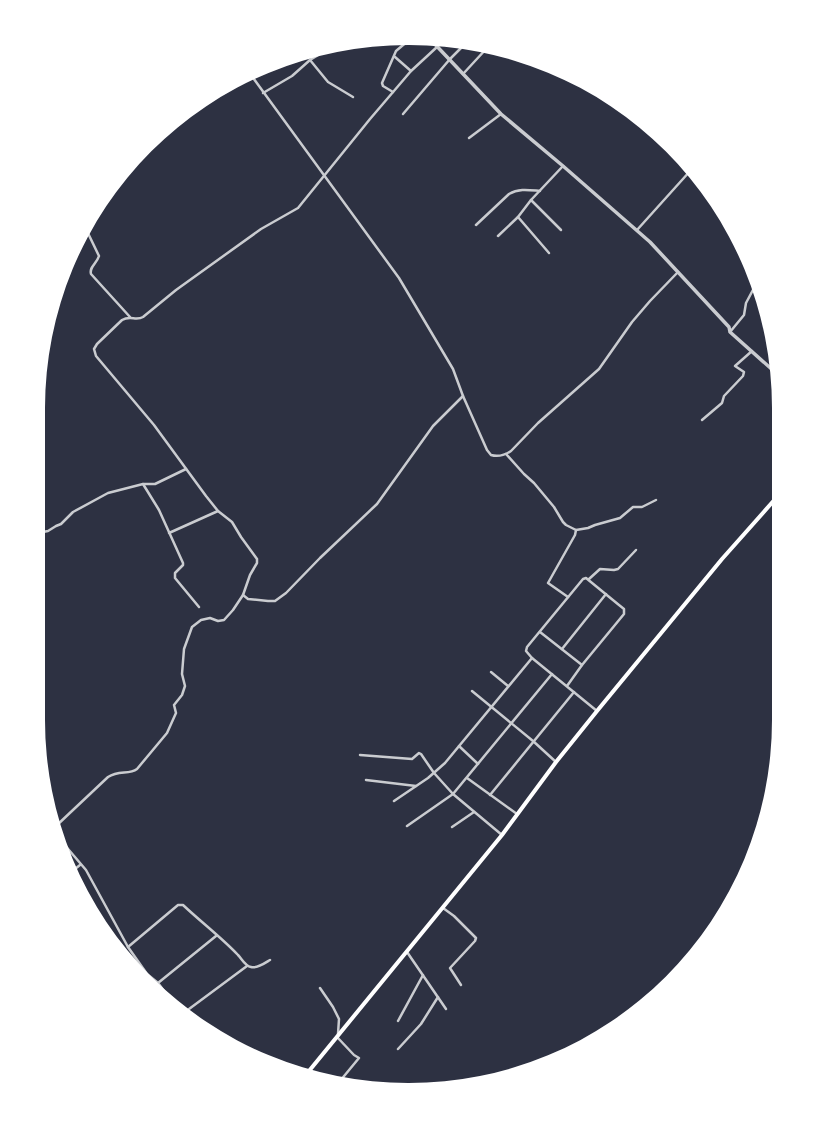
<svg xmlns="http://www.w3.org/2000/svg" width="817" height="1128" font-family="Ubuntu,sans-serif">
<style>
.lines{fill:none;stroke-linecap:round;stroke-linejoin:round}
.minor{stroke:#caccd0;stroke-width:2.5}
.tertiary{stroke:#caccd0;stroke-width:3.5}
.secondary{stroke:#fff;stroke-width:4}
</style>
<rect width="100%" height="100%" fill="#2d3142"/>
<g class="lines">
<g class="minor">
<path d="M395,57l16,14"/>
<path d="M310,60l18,22 25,15"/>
<path d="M463,74l24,-26"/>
<path d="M251,75l148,203 54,91 10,27 24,54 4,5c7,2 14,0 20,-4l27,-28 61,-54 33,-47 18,-21 28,-29"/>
<path d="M393,92l-10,-6 -1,-3 14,-32 13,-11"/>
<path d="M263,93l29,-17 18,-16 18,-11"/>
<path d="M403,114l47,-55 15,-15"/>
<path d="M469,138l32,-24"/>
<path d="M531,200l30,30"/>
<path d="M518,217l31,36"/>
<path d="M476,225l33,-31c10,-6 20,-4 31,-3"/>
<path d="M86,229l13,27c-2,7 -10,11 -8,18l39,43"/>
<path d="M637,230l54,-60"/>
<path d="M498,236l20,-19 13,-17 32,-34"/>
<path d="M730,332l14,-17 2,-12 8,-15"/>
<path d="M702,420l20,-17 2,-7 19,-20 1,-4 -9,-6 17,-15"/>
<path d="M506,454l18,20 10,9 20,24 9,15 3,3 10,5 -1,5 -27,48 20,14"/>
<path d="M143,484l16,26 24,53v2l-8,8v5l24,29"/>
<path d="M576,530l12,-2 7,-3 25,-7 13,-11h9l14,-7"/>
<path d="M38,533l10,-2 8,-5 5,-2 12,-12 35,-19 35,-9h12l31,-15"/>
<path d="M169,533l49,-22"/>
<path d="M589,579l11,-10 14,1 4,-1 18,-19"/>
<path d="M243,595l5,4 20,2h7l11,-8 34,-35 57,-54 56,-78 30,-30"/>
<path d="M540,632l42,33"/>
<path d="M562,649l44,-55"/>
<path d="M491,672l17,14"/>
<path d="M567,686l15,-21 42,-51v-5l-5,-4 -33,-27 -3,1 -56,68 -1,4 6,7 65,53"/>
<path d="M472,691l61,50 23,21"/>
<path d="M459,746l19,18"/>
<path d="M360,755l52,4 7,-6 2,1 13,19 19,21 49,41"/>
<path d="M467,778l50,36"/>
<path d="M366,780l50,6"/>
<path d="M490,795l84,-103"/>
<path d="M394,801l34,-23 17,-15 87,-105"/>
<path d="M51,815v2"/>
<path d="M56,826l52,-49c11,-7 21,-2 29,-8l30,-36 9,-20 -2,-8 8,-10 3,-9 -3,-12 2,-25 8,-22 9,-7 9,-2 8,3 6,-1 9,-10 10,-15 7,-20 7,-12v-4l-16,-22 -9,-15 -14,-11 -12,-15 -52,-71 -58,-69 -2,-7 3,-5 25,-24c8,-5 14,1 21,-3l33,-27 85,-61 37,-21 72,-89 41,-48 26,-24"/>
<path d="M407,826l46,-32 99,-120"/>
<path d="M452,827l22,-15"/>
<path d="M63,843l23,27 42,77 19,27 11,9 16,21"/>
<path d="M75,869l5,-4"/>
<path d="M443,908l11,8 22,22 -1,3 -25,27 11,17"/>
<path d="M128,947l50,-42h5c18,17 38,32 55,50 4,4 7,11 13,12 6,2 14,-4 19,-7"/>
<path d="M407,952l39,57"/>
<path d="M158,983l58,-47"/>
<path d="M320,988l13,19 6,12 -1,15"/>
<path d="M185,1012l62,-46"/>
<path d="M398,1021l25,-46"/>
<path d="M337,1037l17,18 5,3 -19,23"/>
<path d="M398,1049l23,-25 17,-27"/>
</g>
<path class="tertiary" d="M430,39l71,75 62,52 87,76 79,85 1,5 46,41"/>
<path class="secondary" d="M309,1071l193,-236 54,-73 41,-51 125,-152 55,-62"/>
</g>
<path d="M0 0H817V1128H0ZM408 45H409A363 363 0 0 1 772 408V720A363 363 0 0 1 409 1083H408A363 363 0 0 1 45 720V408A363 363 0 0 1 408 45Z" fill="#fff" fill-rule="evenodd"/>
</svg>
